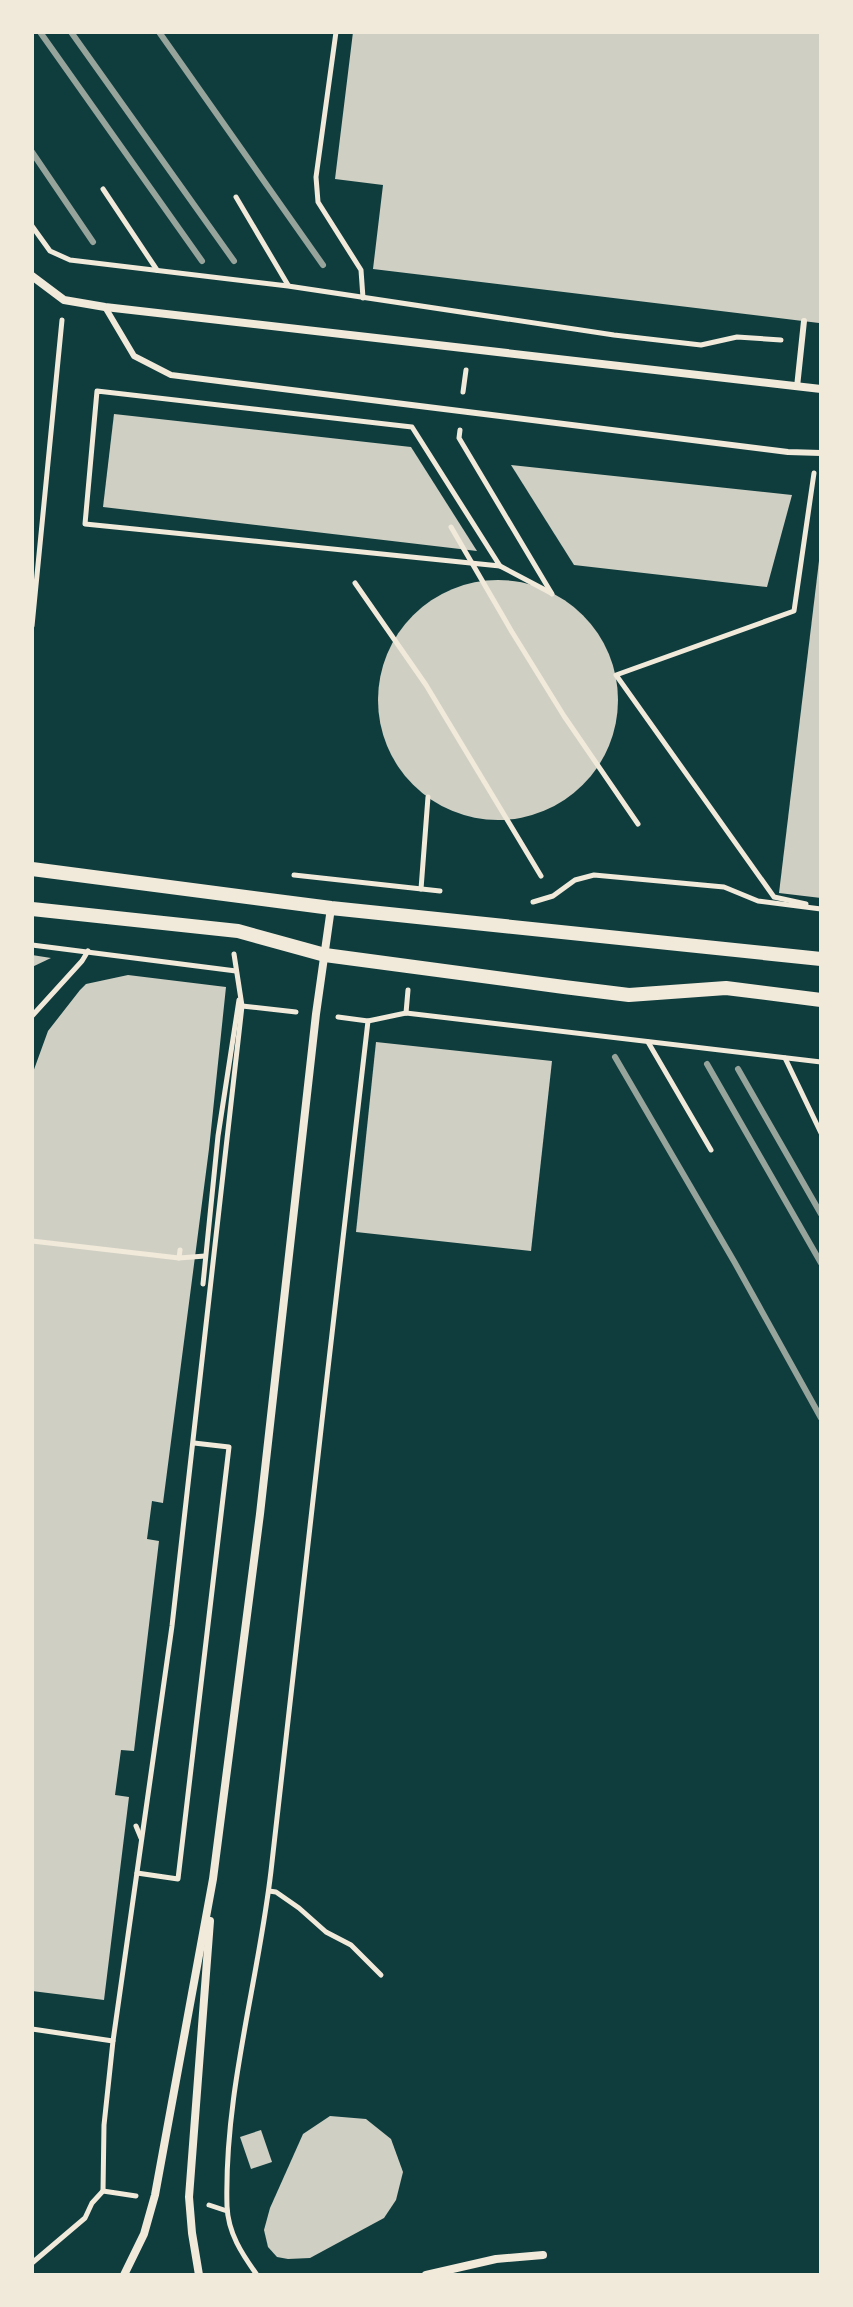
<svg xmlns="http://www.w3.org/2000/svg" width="853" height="2307" font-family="'PT Sans',sans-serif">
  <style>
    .building { fill: #cfcfc3 }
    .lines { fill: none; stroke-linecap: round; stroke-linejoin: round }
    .path { stroke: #f1e9da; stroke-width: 5 }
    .service { stroke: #f1e9da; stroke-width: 6 }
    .minor { stroke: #f1e9da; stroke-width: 8 }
    .tertiary { stroke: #f1e9da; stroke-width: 14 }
    .rail { stroke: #97a49c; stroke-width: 6 }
  </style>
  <rect width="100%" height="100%" fill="#0f3d3e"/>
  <g class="building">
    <polygon points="353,32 821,32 821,307 819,323 373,269 383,185 335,179"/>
    <polygon points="114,414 411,447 477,551 103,507"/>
    <polygon points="511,465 792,495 767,587 574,565"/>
    <polygon points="819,561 821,562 821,898 779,893"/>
    <circle cx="498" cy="700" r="120"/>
    <polygon points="32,955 51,958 32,967"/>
    <polygon points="128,975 226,987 209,1149 163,1503 152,1501 147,1539 159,1541 134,1751 121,1750 115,1795 129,1797 104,2000 32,1991 32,1075 48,1031 80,990 86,984"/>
    <polygon points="376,1042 552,1061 531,1251 356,1232"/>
    <polygon points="330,2116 366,2119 391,2139 403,2172 396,2200 384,2218 310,2258 288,2259 277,2257 268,2247 264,2230 270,2208 303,2134"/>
    <polygon points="261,2130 272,2162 251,2169 240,2137"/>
  </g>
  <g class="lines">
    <g class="path">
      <polyline points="336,32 316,177 318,202 361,270 363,298"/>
      <polyline points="103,189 157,270"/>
      <polyline points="236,197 288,285"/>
      <polyline points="32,226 50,251 70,260 288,286 614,335 701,345 737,337 781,340"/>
      <polygon points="97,391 412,427 500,566 85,524"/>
      <polyline points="463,392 466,370"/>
      <polyline points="460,430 459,438 552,594"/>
      <polyline points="451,527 512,632 564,716 638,824"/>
      <polyline points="500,566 551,593"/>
      <polyline points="355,583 426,685 541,876"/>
      <polyline points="32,626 62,320"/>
      <polyline points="294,875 440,891"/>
      <polyline points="421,889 428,797"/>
      <polyline points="533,902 553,896 575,880 594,875 724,887 758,901 821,909"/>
      <polyline points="806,904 774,897 616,675 794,611 814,473"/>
      <polyline points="32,945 236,971"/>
      <polyline points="242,1006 296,1012"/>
      <polyline points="406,1013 408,990"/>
      <polyline points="32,1016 82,961 88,951"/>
      <polyline points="338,1017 368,1021 406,1013 821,1062"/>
      <polyline points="648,1042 711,1150"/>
      <polyline points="785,1058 821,1133"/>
      <polyline points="32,1241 179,1258 205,1256"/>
      <polyline points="179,1258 180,1250"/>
      <polyline points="203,1284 218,1136 239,1000"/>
      <polyline points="136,1826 141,1838"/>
      <polyline points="137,1873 178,1879 229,1447 194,1443"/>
      <polyline points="269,1891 276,1892 299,1908 326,1932 351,1945 381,1975"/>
      <polyline points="32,2029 113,2041"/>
      <polyline points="103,2191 104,2125 113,2041 172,1626 242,1006 234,954"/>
      <polyline points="103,2191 136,2196"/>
      <polyline points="209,2205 227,2211"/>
      <polyline points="32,2263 85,2218 92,2203 103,2191"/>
      <path d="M 257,2275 C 242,2254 228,2233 227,2206 C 224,2093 258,1983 271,1871 C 303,1588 335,1304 368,1021"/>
    </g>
    <g class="service">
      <polyline points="105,307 134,356 171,375 788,452 821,453"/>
      <polyline points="797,387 804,321"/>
    </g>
    <g class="minor">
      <polyline points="32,276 64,300 105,307 821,389"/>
      <polyline points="124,2275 144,2234 155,2195 213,1879 260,1514 316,1014 331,908"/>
      <polyline points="199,2275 192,2233 189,2197 210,1921"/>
      <polyline points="426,2275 496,2259 543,2255"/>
    </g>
    <g class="tertiary">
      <polyline points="32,869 331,908 821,959"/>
      <polyline points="32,909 238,931 325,955 564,987 629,995 726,988 821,1000"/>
    </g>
    <g class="rail">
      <polyline points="40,32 202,261"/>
      <polyline points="71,32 234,261"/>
      <polyline points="159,32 323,265"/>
      <polyline points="32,152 93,242"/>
      <polyline points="615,1057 735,1263 821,1418"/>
      <polyline points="707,1064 821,1263"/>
      <polyline points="738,1069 821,1214"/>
    </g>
  </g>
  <rect width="853" height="2307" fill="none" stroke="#f1e9da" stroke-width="68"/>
</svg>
